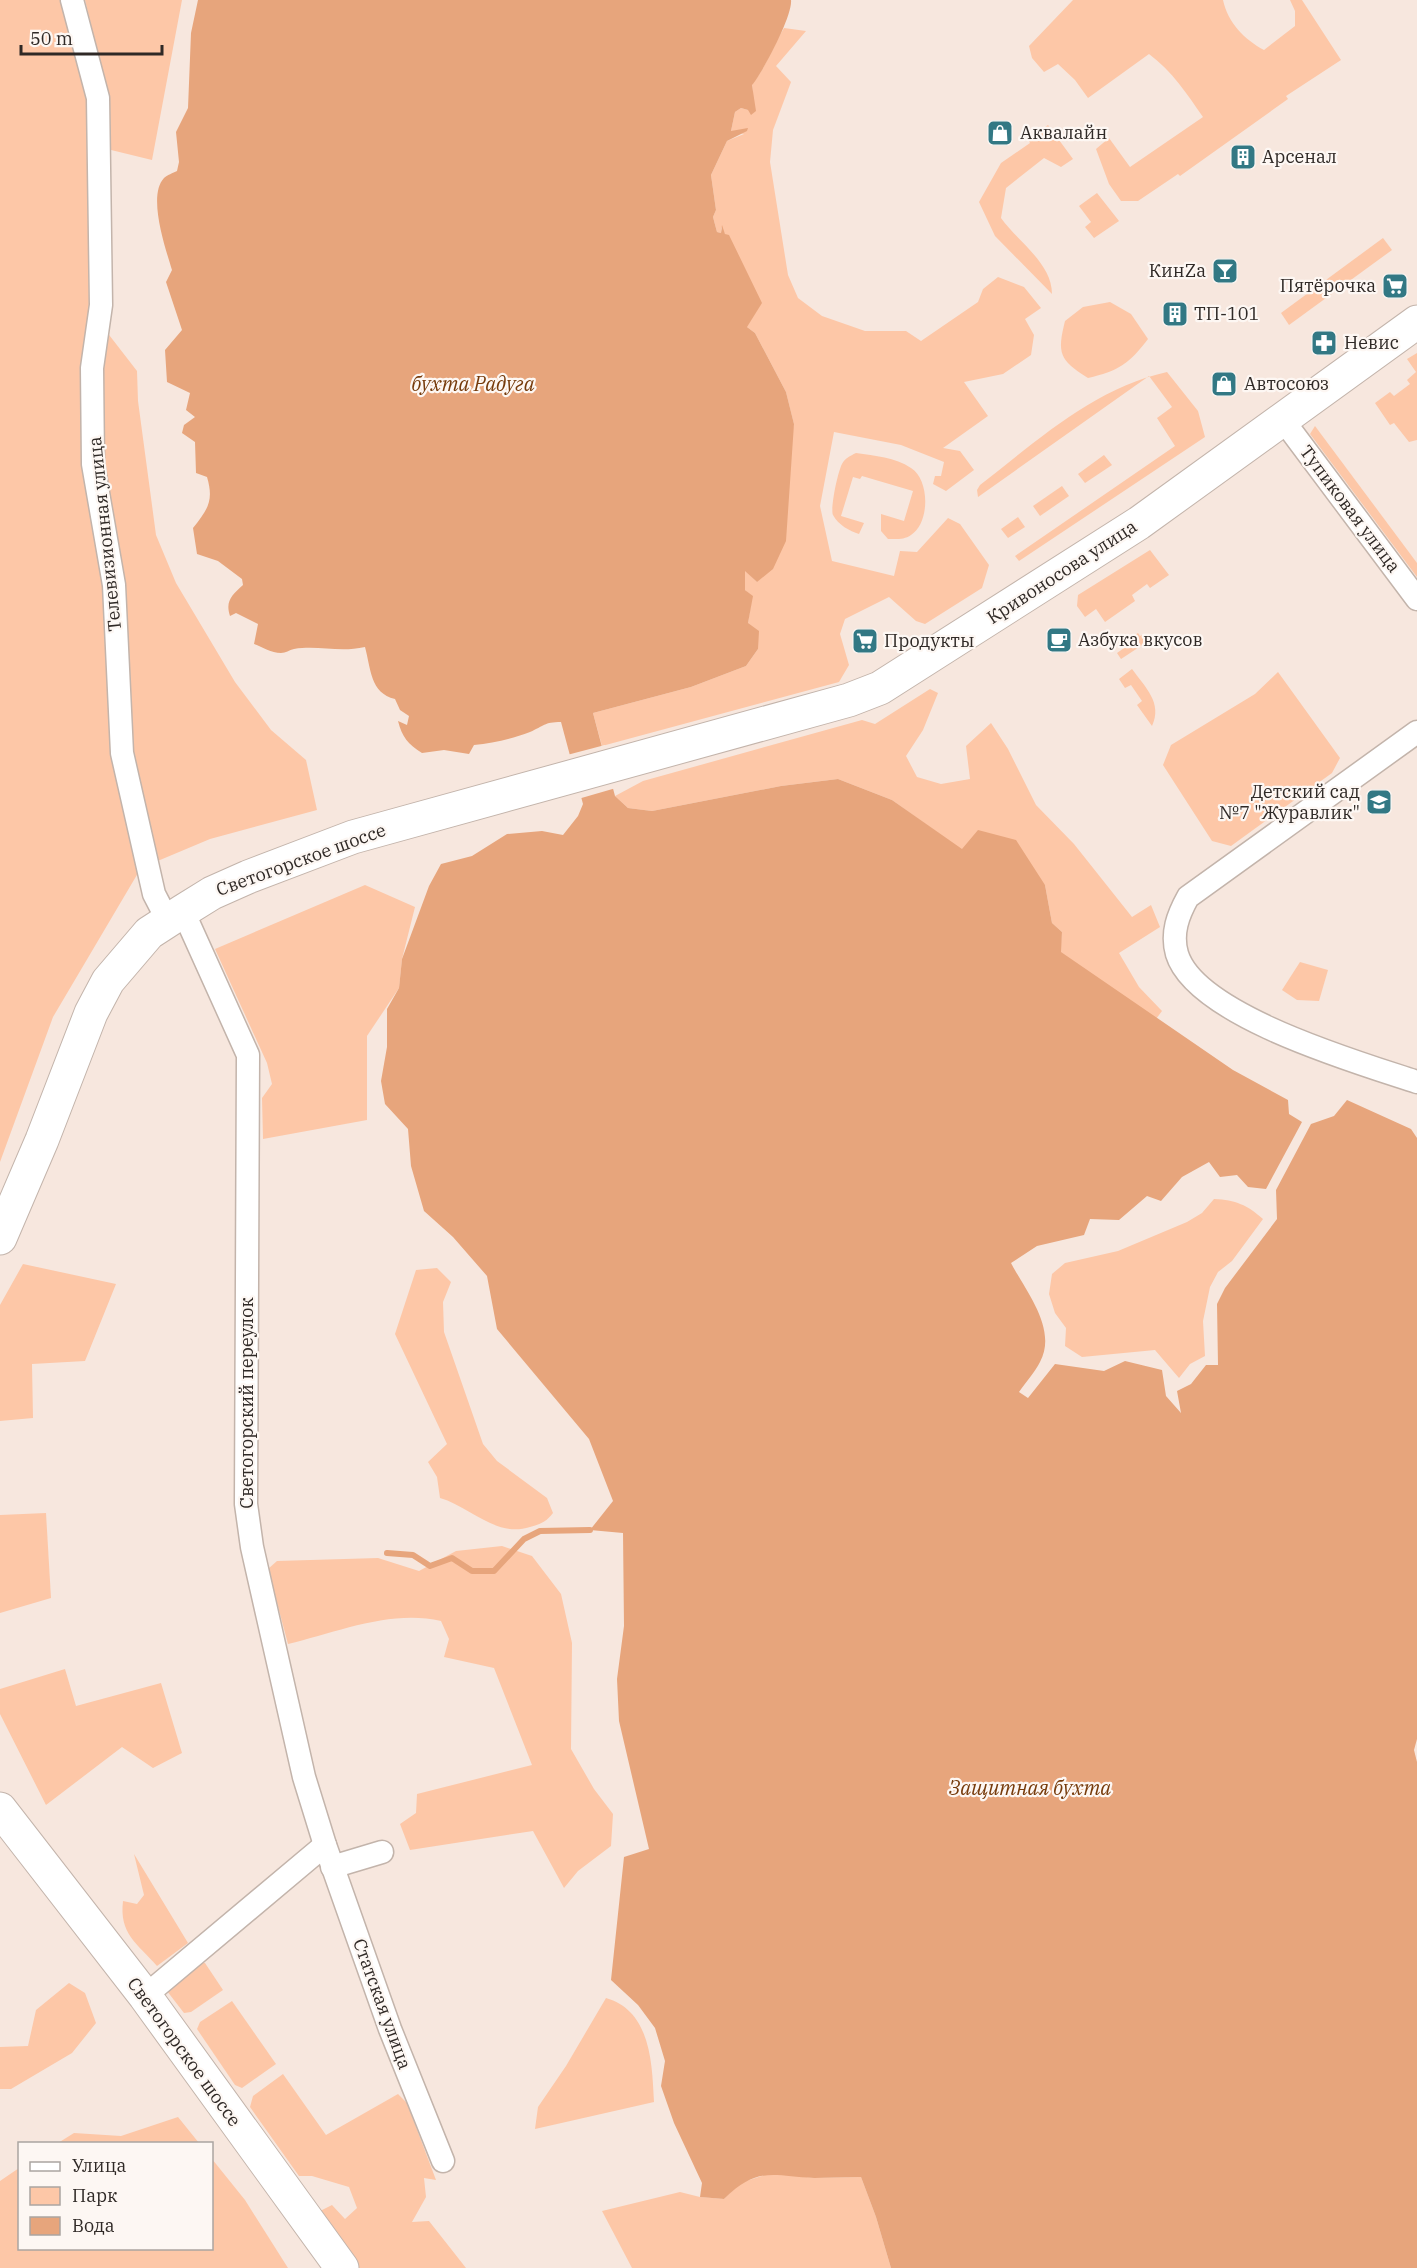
<svg xmlns="http://www.w3.org/2000/svg" width="1417" height="2268" font-family="'IBM Plex Serif',serif">
  <style>
    .green { fill: #fdc7a7 }
    .water { fill: #e7a57c }
    .pier { fill: #f7e7de }
    .lines { fill: none; stroke-linecap: round; stroke-linejoin: round }
    .stream { stroke: #e7a57c; stroke-width: 6 }
    .minor-casing { stroke: #c3b4ab; stroke-width: 25 }
    .primary-casing { stroke: #c3b4ab; stroke-width: 35 }
    .minor { stroke: #fff; stroke-width: 22 }
    .primary { stroke: #fff; stroke-width: 33 }
    .labels { text-anchor: middle; stroke-width: 4.5; stroke-linejoin: round; paint-order: stroke }
    .poi-label { font-size: 18px; fill: #2f2926; stroke: #fdf7f3; text-anchor: start }
    .street-label { font-size: 18px; fill: #2f2926; stroke: #fdf7f3 }
    .water-label { font-size: 20px; font-style: italic; fill: #763a0a; stroke: #fdf7f3 }
  </style>
  <rect width="100%" height="100%" fill="#f7e7de"/>
  <g class="green">
    <polygon points="0,0 65,0 88,99 89,309 137,371 138,401 156,535 176,583 235,682 271,730 306,760 317,810 210,839 141,868 53,1017 0,1162"/>
    <polygon points="85,0 182,0 152,160 107,149 109,100"/>
    <path d="M 1073,0 L 1223,0 C 1228,23 1244,39 1264,50 L 1295,26 L 1295,11 L 1290,0 L 1302,0 L 1341,60 L 1286,96 L 1288,99 L 1180,176 L 1178,174 L 1138,201 L 1121,201 L 1109,184 L 1096,149 L 1109,138 L 1130,167 L 1203,117 C 1187,94 1172,71 1149,54 L 1088,98 L 1075,80 L 1058,64 L 1044,72 L 1032,58 L 1029,46 Z"/>
    <path d="M 784,28 L 806,31 L 776,66 L 791,82 L 773,130 L 770,162 L 788,275 L 798,298 L 822,316 L 865,331 L 906,331 L 921,341 L 978,302 L 983,289 L 998,277 L 1024,287 L 1041,308 L 1025,319 L 1034,335 L 1031,355 L 1003,374 L 964,382 L 988,416 L 943,448 L 960,451 L 974,470 L 946,491 L 933,484 L 935,476 L 941,476 L 944,462 L 901,445 L 834,432 L 820,506 L 832,561 L 894,576 L 900,551 L 917,552 L 948,518 L 960,524 L 989,565 L 982,588 L 925,624 L 916,621 L 889,597 L 845,619 L 840,634 L 849,665 L 839,682 L 602,746 L 593,713 L 691,687 L 746,666 L 758,649 L 748,623 L 752,596 L 745,590 L 745,570 L 757,582 L 794,424 L 786,392 L 755,333 L 747,327 L 725,234 L 721,227 L 721,233 L 717,232 L 713,217 L 716,210 L 711,175 L 727,141 L 744,134 L 731,131 L 735,112 L 741,108 L 748,110 L 753,97 L 752,84 C 765,69 773,46 784,28 Z"/>
    <path d="M 1048,125 L 1073,159 L 1061,167 L 1044,158 L 1006,188 L 1001,218 C 1018,242 1052,263 1052,294 L 995,236 L 979,202 L 1001,163 L 1030,143 L 1028,139 Z"/>
    <polygon points="1097,193 1119,221 1094,238 1085,227 1091,222 1079,206"/>
    <polygon points="1383,238 1392,250 1289,325 1281,313"/>
    <path d="M 1110,302 L 1131,314 L 1148,339 C 1129,364 1118,371 1088,378 C 1059,360 1057,353 1065,321 L 1083,307 Z"/>
    <polygon points="1417,353 1417,440 1409,442 1394,423 1390,425 1375,403 1390,392 1394,396 1410,384 1407,380 1416,372 1407,359"/>
    <path d="M 1167,372 L 1198,411 L 1205,437 L 1019,561 L 1015,556 L 1175,446 L 1157,418 L 1172,407 L 1149,376 L 978,497 L 977,490 L 980,485 C 1037,441 1094,388 1167,372 Z"/>
    <polygon points="1315,426 1417,563 1417,577 1310,434"/>
    <path d="M 856,453 C 875,456 895,457 911,468 C 930,480 930,523 911,535 C 904,540 896,539 888,539 L 881,531 L 881,514 L 904,521 L 913,491 L 862,476 L 860,479 L 853,477 L 841,516 L 864,523 L 859,534 C 850,531 838,525 833,515 C 830,509 838,471 842,464 C 845,458 850,456 856,453 Z"/>
    <polygon points="1104,455 1112,465 1085,483 1078,474"/>
    <polygon points="1062,486 1069,496 1040,516 1033,506"/>
    <polygon points="1018,517 1025,527 1008,538 1001,529"/>
    <polygon points="1150,550 1169,575 1150,588 1147,584 1132,595 1135,601 1105,622 1096,609 1085,617 1077,606 1078,595"/>
    <polygon points="1138,633 1140,636 1144,634 1153,638 1121,659 1117,653 1127,646 1124,642"/>
    <path d="M 1132,669 C 1145,687 1163,703 1152,726 L 1137,705 L 1142,701 L 1131,685 L 1125,688 L 1119,679 Z"/>
    <polygon points="1278,672 1340,758 1332,773 1231,846 1212,841 1163,765 1171,745 1255,694"/>
    <polygon points="930,689 938,693 923,730 906,756 917,777 941,784 970,779 966,746 991,723 1008,749 1036,805 1074,844 1132,917 1151,905 1160,927 1119,953 1139,987 1162,1011 1156,1019 1060,952 1062,932 1052,923 1045,885 962,850 892,800 838,779 781,786 652,811 628,808 615,796 643,781 862,720 875,724"/>
    <polygon points="365,885 415,907 402,959 399,988 367,1036 367,1120 263,1139 262,1098 272,1084 267,1063 215,949"/>
    <polygon points="1300,962 1328,970 1319,1001 1297,1000 1282,990"/>
    <path d="M 1214,1199 C 1236,1200 1247,1205 1263,1219 L 1232,1261 L 1218,1272 L 1210,1287 L 1203,1321 L 1205,1356 L 1190,1364 L 1179,1378 L 1155,1350 L 1082,1357 L 1065,1346 L 1066,1328 L 1055,1313 L 1049,1294 L 1052,1274 L 1065,1263 L 1118,1251 L 1187,1222 L 1202,1213 Z"/>
    <polygon points="23,1264 116,1284 85,1361 32,1364 33,1418 0,1421 0,1305"/>
    <path d="M 437,1268 L 451,1282 L 443,1302 L 444,1332 L 483,1444 L 497,1461 L 547,1498 L 553,1513 C 546,1522 541,1524 530,1527 C 496,1538 471,1507 440,1498 L 437,1477 L 428,1462 L 447,1444 L 395,1334 L 416,1270 Z"/>
    <polygon points="46,1513 51,1598 0,1613 0,1515"/>
    <path d="M 502,1546 L 532,1556 L 561,1594 L 572,1643 L 571,1749 L 594,1789 L 613,1814 L 611,1846 L 578,1871 L 564,1888 L 533,1831 L 410,1850 L 400,1824 L 416,1813 L 417,1794 L 532,1765 L 494,1668 L 444,1657 L 449,1639 L 441,1621 C 392,1609 337,1632 288,1644 L 268,1569 L 277,1561 L 378,1558 L 419,1571 L 456,1551 Z"/>
    <polygon points="65,1669 76,1706 161,1683 182,1753 153,1768 122,1747 46,1805 0,1714 0,1689"/>
    <path d="M 134,1854 L 188,1943 L 157,1966 C 137,1943 119,1934 123,1901 L 137,1904 L 144,1895 Z"/>
    <polygon points="200,1961 205,1963 223,1990 191,2012 184,2013 167,1991"/>
    <polygon points="69,1983 85,1993 96,2023 72,2053 11,2089 0,2089 0,2047 28,2046 36,2010"/>
    <path d="M 606,1998 C 651,2011 652,2063 654,2102 L 535,2129 L 538,2107 L 566,2066 Z"/>
    <polygon points="232,2001 276,2064 242,2088 235,2085 197,2029 200,2022"/>
    <polygon points="283,2074 326,2135 398,2094 407,2103 436,2180 424,2178 426,2197 412,2222 429,2221 466,2268 359,2268 318,2212 332,2205 345,2219 357,2208 349,2187 312,2176 299,2176 250,2107 253,2096"/>
    <polygon points="178,2117 199,2143 58,2143 74,2133 121,2136"/>
    <polygon points="212,2159 245,2200 288,2268 0,2268 0,2181 19,2168 20,2248 212,2248"/>
    <polygon points="774,2172 813,2178 861,2177 876,2217 891,2268 632,2268 602,2211 680,2192 700,2197 724,2199 740,2183"/>
  </g>
  <path class="water" d="M 198,0 L 791,0 C 793,15 763,72 752,85 L 756,111 L 751,115 L 748,110 L 741,108 L 735,112 L 731,131 L 748,128 L 747,131 L 727,141 L 711,175 L 716,210 L 713,217 L 717,232 L 721,233 L 722,225 L 725,234 L 729,235 L 762,303 L 747,327 L 755,333 L 786,392 L 794,424 L 786,541 L 773,569 L 757,582 L 745,571 L 745,590 L 753,596 L 748,623 L 759,631 L 758,649 L 746,666 L 691,687 L 593,713 L 615,796 L 628,808 L 652,811 L 781,786 L 838,779 L 892,800 L 962,849 L 978,830 L 1016,840 L 1045,885 L 1052,923 L 1062,932 L 1061,952 L 1233,1070 L 1288,1100 L 1289,1114 L 1302,1122 L 1266,1189 L 1248,1187 L 1237,1175 L 1220,1177 L 1209,1162 L 1182,1177 L 1161,1201 L 1147,1196 L 1119,1220 L 1090,1219 L 1084,1235 L 1037,1246 L 1011,1263 C 1025,1290 1058,1329 1040,1362 C 1035,1372 1026,1382 1019,1392 L 1028,1398 L 1055,1364 L 1104,1371 L 1125,1361 L 1162,1370 L 1166,1396 L 1181,1413 L 1177,1391 L 1191,1384 L 1206,1365 L 1218,1365 L 1217,1304 L 1225,1288 L 1277,1219 L 1276,1190 L 1311,1124 L 1334,1116 L 1347,1100 L 1411,1129 L 1417,1138 L 1417,1739 L 1414,1750 L 1417,1762 L 1417,2268 L 891,2268 L 876,2217 L 861,2177 C 845,2177 829,2178 814,2178 C 772,2176 758,2166 724,2199 L 700,2197 L 702,2183 L 674,2123 L 661,2086 L 665,2061 L 655,2028 L 638,2005 L 611,1980 L 624,1857 L 649,1849 L 619,1721 L 617,1679 L 624,1626 L 623,1533 L 590,1530 L 613,1501 L 589,1439 L 497,1329 L 487,1276 L 453,1237 L 424,1211 L 411,1166 L 408,1129 L 385,1104 L 381,1081 L 387,1047 L 387,1009 L 399,988 L 402,959 L 429,886 L 441,864 L 472,856 L 507,834 L 542,831 L 563,835 L 578,816 L 583,804 L 561,722 C 544,722 544,726 530,732 C 512,739 493,743 474,745 L 469,754 L 444,750 L 422,753 C 408,744 402,737 398,721 L 407,725 L 409,716 L 400,710 L 395,699 C 370,693 371,669 365,647 C 339,653 319,645 294,649 C 289,650 286,653 281,653 C 271,653 263,647 254,644 L 258,624 L 236,613 L 230,616 C 225,601 232,595 243,585 L 242,579 L 218,561 L 197,554 L 193,528 C 208,509 214,501 207,477 L 196,473 L 195,442 L 182,433 L 184,425 L 195,417 L 186,410 L 190,393 L 167,382 L 165,350 L 182,330 L 166,282 L 172,270 C 166,250 147,196 164,178 C 167,175 173,173 177,171 L 179,162 L 176,132 L 188,108 L 191,33 Z"/>
  <polygon class="pier" points="605,745 616,788 578,799 567,755"/>
  <g class="lines">
    <polyline class="stream" points="387,1553 413,1555 430,1566 452,1558 472,1571 494,1571 524,1539 540,1531 590,1530"/>
    <g class="minor-casing">
      <g id="minor">
        <polyline points="72,0 98,98 101,305 92,368 93,464 114,585 122,753 154,894 168,921"/>
        <polyline points="1283,420 1417,599"/>
        <path d="M 1417,732 L 1188,897 C 1178,915 1171,933 1177,954 C 1196,1016 1360,1063 1417,1082"/>
        <polyline points="183,911 248,1055 246,1504 252,1547 304,1777 325,1845 390,2029 443,2161"/>
        <polyline points="332,1867 382,1852"/>
        <polyline points="145,1996 325,1845"/>
      </g>
    </g>
    <g class="primary-casing">
      <g id="primary">
        <polyline points="0,1238 42,1140 91,1013 108,981 149,933 183,911 212,893 248,877 353,837 849,700 880,688 1139,523 1417,322"/>
        <polyline points="0,1809 145,1996 342,2268"/>
      </g>
    </g>
    <use href="#minor" class="minor"/>
    <use href="#primary" class="primary"/>
  </g>
  <defs>
    <g id="shop-square" transform="scale(1.35)"><rect x="-9" y="-9" width="18" height="18" rx="4" fill="#327884" stroke="#fdf7f3"/><path d="M-5-2.5h2.3a2.7 3.5 0 0 1 5.4 0H5L5.5 6h-11ZM-1.5-2.5h3a1.5 2.3 0 0 0-3 0Z" fill="#fff"/></g>
    <g id="building-square" transform="scale(1.35)"><rect x="-9" y="-9" width="18" height="18" rx="4" fill="#327884" stroke="#fdf7f3"/><path d="M-4-6H4V6H1V3H-1V6H-4ZM-2.5-4.3h1.7v1.8h-1.7ZM.8-4.3h1.7v1.8H.8ZM-2.5-1h1.7V.8h-1.7ZM.8-1h1.7V.8H.8Z" fill="#fff"/></g>
    <g id="bar-square" transform="scale(1.35)"><rect x="-9" y="-9" width="18" height="18" rx="4" fill="#327884" stroke="#fdf7f3"/><path d="M-6-5H6L.8 .8V4.5H3.5V6h-7V4.5H-.8V.8Z" fill="#fff"/></g>
    <g id="supermarket-square" transform="scale(1.35)"><rect x="-9" y="-9" width="18" height="18" rx="4" fill="#327884" stroke="#fdf7f3"/><path d="M-6-5.5h2.5l.6 2H6L4.5 2H-2.5L-4.4-4H-6ZM-1.5 3.2a1.3 1.3 0 1 0 .1 0ZM3 3.2a1.3 1.3 0 1 0 .1 0Z" fill="#fff"/></g>
    <g id="pharmacy-square" transform="scale(1.35)"><rect x="-9" y="-9" width="18" height="18" rx="4" fill="#327884" stroke="#fdf7f3"/><path d="M-2-6h4v4h4v4h-4v4h-4v-4h-4v-4h4Z" fill="#fff"/></g>
    <g id="cafe-square" transform="scale(1.35)"><rect x="-9" y="-9" width="18" height="18" rx="4" fill="#327884" stroke="#fdf7f3"/><path d="M-5.5-4.5H6V0H3Q3 3.5 0 3.5H-2.5Q-5.5 3.5-5.5 0ZM3-3.2v2h1.7v-2ZM-6 4.5H4V6H-6Z" fill="#fff"/></g>
    <g id="school-square" transform="scale(1.35)"><rect x="-9" y="-9" width="18" height="18" rx="4" fill="#327884" stroke="#fdf7f3"/><path d="M0-5L7-2L0 1L-7-2ZM-4 1L0 2.5L4 1V4Q0 6-4 4Z" fill="#fff"/></g>
  </defs>
  <g fill-rule="evenodd">
    <use href="#shop-square" x="1000" y="133"/>
    <use href="#building-square" x="1243" y="157"/>
    <use href="#bar-square" x="1225" y="271"/>
    <use href="#supermarket-square" x="1395" y="286"/>
    <use href="#building-square" x="1175" y="314"/>
    <use href="#pharmacy-square" x="1324" y="343"/>
    <use href="#shop-square" x="1224" y="384"/>
    <use href="#cafe-square" x="1059" y="640"/>
    <use href="#supermarket-square" x="865" y="641"/>
    <use href="#school-square" x="1379" y="802"/>
  </g>
  <g class="labels">
    <g class="poi-label">
      <text x="1020" y="139">Аквалайн</text>
      <text x="1262" y="163">Арсенал</text>
      <text x="1206" y="277" text-anchor="end">КинZa</text>
      <text x="1376" y="292" text-anchor="end">Пятёрочка</text>
      <text x="1194" y="320">ТП-101</text>
      <text x="1344" y="349">Невис</text>
      <text x="1244" y="390">Автосоюз</text>
      <text x="1078" y="646">Азбука вкусов</text>
      <text x="884" y="647">Продукты</text>
      <text x="1360" y="798" text-anchor="end">Детский сад<tspan x="1360" dy="21">№7 "Журавлик"</tspan></text>
    </g>
    <g class="street-label">
      <text transform="translate(1350 509) rotate(53)" y="6">Тупиковая улица</text>
      <text transform="translate(105 534) rotate(-96)" y="6">Телевизионная улица</text>
      <text transform="translate(1062 572) rotate(-33)" y="6">Кривоносова улица</text>
      <text transform="translate(301 860) rotate(-20)" y="6">Светогорское шоссе</text>
      <text transform="translate(247 1403) rotate(-90)" y="6">Светогорский переулок</text>
      <text transform="translate(382 2004) rotate(70)" y="6">Статская улица</text>
      <text transform="translate(184 2052) rotate(54)" y="6">Светогорское шоссе</text>
    </g>
    <g class="water-label">
      <text x="473" y="391">бухта Радуга</text>
      <text x="1030" y="1795">Защитная бухта</text>
    </g>
  </g>
  <rect x="18" y="2142" width="195" height="108" fill="#fdf7f3" stroke="#aba5a1" stroke-width="1.5"/>
  <rect x="30" y="2162" width="30" height="9" fill="#ffffff" stroke="#aba5a1" stroke-width="1.5"/>
  <text x="72" y="2172" font-size="18" fill="#2f2926">Улица</text>
  <rect x="30" y="2187" width="30" height="18" fill="#fdc7a7" stroke="#aba5a1" stroke-width="1.5"/>
  <text x="72" y="2202" font-size="18" fill="#2f2926">Парк</text>
  <rect x="30" y="2217" width="30" height="18" fill="#e7a57c" stroke="#aba5a1" stroke-width="1.5"/>
  <text x="72" y="2232" font-size="18" fill="#2f2926">Вода</text>
  <path d="M21 45v9h141v-9" fill="none" stroke="#2f2926" stroke-width="3"/>
  <text x="30" y="45" font-size="18" fill="#2f2926" stroke="#fdf7f3" stroke-width="4.5" paint-order="stroke">50 m</text>
</svg>
